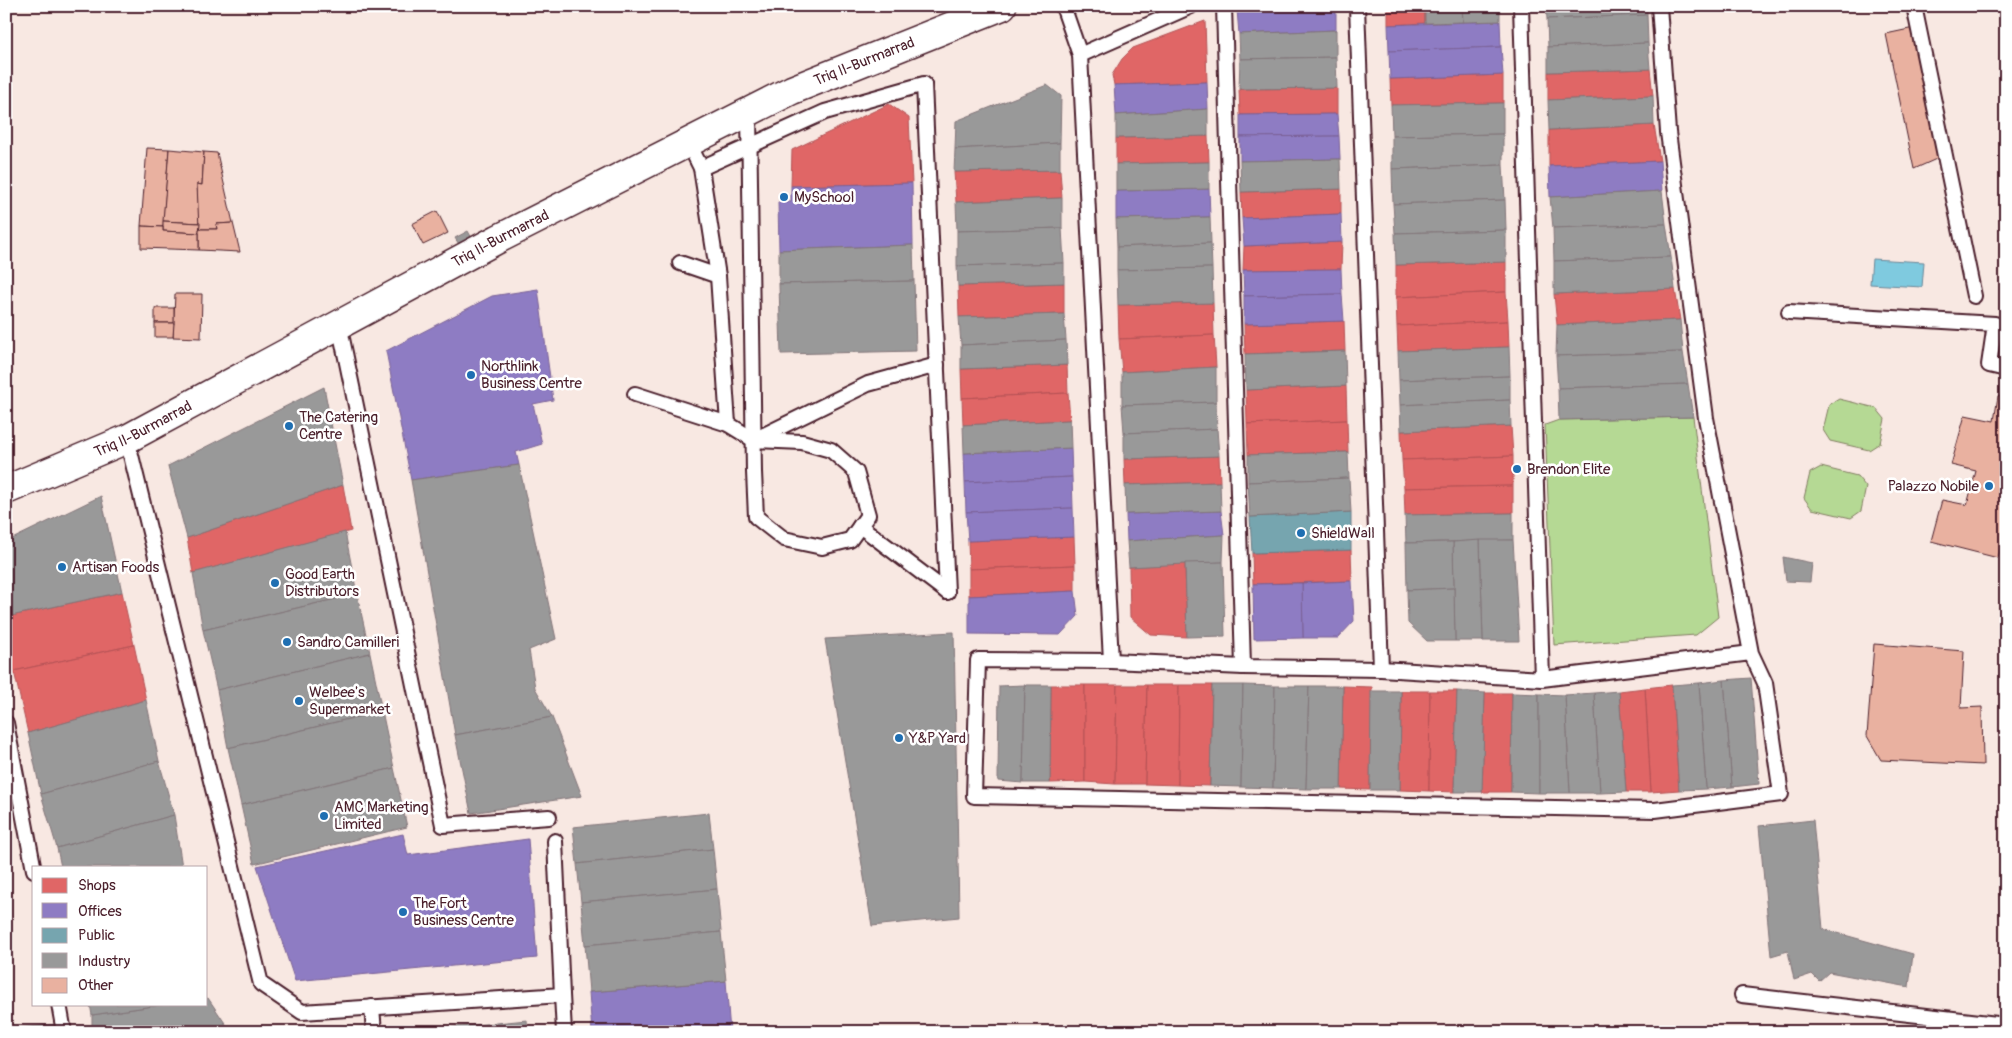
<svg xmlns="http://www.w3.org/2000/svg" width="2012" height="1038" font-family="Pangolin,sans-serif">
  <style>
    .green { fill: #b5d994; stroke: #807c60 }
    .water { fill: #7fcadf; stroke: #6a8697 }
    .shops { fill: #e06666; stroke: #b35154 }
    .offices { fill: #8e7cc3; stroke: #7a6095 }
    .public { fill: #76a5af; stroke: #697d87 }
    .industry { fill: #999; stroke: #817478 }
    .building { fill: #e9b1a0; stroke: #4a1f2b }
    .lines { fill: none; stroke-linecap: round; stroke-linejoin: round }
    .lane-casing { stroke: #4a1f2b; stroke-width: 18 }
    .secondary-casing { stroke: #4a1f2b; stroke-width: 31 }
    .lane { stroke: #fff; stroke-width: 14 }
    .secondary { stroke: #fff; stroke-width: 28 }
    .poi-dot { fill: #1f6fb2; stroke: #fff; stroke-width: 2 }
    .labels { text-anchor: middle; stroke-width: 5; stroke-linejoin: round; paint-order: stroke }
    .street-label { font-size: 15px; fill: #4a1f2b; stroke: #fff }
    .poi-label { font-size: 15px; fill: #4a1f2b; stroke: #fff; text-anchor: start }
  </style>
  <rect width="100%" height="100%" fill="#f8e8e2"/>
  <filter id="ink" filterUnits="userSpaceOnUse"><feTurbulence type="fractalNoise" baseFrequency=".02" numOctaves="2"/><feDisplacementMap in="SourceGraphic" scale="10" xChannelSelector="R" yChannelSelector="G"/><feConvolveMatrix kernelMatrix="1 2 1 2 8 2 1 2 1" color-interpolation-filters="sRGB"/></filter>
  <g filter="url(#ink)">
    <g class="green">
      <polygon points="1839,399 1876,408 1885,419 1880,443 1869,450 1830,441 1823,430 1829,405"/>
      <polygon points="1693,417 1718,617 1696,635 1554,645 1545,425 1559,420"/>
      <polygon points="1821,467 1857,476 1866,487 1861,511 1851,518 1812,509 1804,498 1810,473"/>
    </g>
    <polygon class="water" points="1872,259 1924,262 1922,287 1870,284"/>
    <g class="shops">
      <polygon points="1388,6 1425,6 1425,23 1388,25"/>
      <polygon points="1205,21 1207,82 1114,85 1112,75 1122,59 1133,48"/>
      <polygon points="1650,69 1653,96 1548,100 1548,72"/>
      <polygon points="1503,75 1503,103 1391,105 1390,79"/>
      <polygon points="1337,88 1337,114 1240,115 1239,89"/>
      <polygon points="889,104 909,118 912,183 791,186 792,150"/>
      <polygon points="1654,125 1660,161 1549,166 1549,130"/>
      <polygon points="1208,136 1209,162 1116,164 1116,138"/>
      <polygon points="1060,170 1062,198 956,202 954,172"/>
      <polygon points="1341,189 1341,214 1242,218 1241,192"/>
      <polygon points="1342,242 1341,269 1243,270 1244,246"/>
      <polygon points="1506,262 1506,292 1396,297 1396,265"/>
      <polygon points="1064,283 1064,314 959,317 958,286"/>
      <polygon points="1675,289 1680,320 1557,325 1554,294"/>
      <polygon points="1506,292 1508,321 1397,326 1396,297"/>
      <polygon points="1213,303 1214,335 1119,339 1118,305"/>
      <polygon points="1344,321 1345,351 1245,354 1244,324"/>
      <polygon points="1508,321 1509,347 1398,351 1397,326"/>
      <polygon points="1214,335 1216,367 1122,372 1119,339"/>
      <polygon points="1067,365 1068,393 962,398 961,369"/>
      <polygon points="1346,386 1347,420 1247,424 1246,390"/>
      <polygon points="1068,393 1070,420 963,425 962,398"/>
      <polygon points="1347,420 1348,452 1248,455 1247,424"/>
      <polygon points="1511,426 1513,456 1402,460 1401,431"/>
      <polygon points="1219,456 1220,482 1125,485 1124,459"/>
      <polygon points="1513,456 1513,486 1404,488 1402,460"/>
      <polygon points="343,485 351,531 193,573 187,538"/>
      <polygon points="1513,486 1513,513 1405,515 1404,488"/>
      <polygon points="1074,537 1075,565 969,569 968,541"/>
      <polygon points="1351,550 1352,581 1253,584 1252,553"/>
      <polygon points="1185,563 1187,637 1151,635 1130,617 1129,567"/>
      <polygon points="1075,565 1075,591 969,596 969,569"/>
      <polygon points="122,592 134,645 14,671 6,634 6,617"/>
      <polygon points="134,645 146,700 28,733 14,671"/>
      <polygon points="1051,685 1085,685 1085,782 1050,783"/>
      <polygon points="1085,685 1117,685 1115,784 1085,782"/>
      <polygon points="1117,685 1147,685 1145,784 1115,784"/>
      <polygon points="1147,685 1179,685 1178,785 1145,784"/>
      <polygon points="1179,685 1212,685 1210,786 1178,785"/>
      <polygon points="1672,685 1679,790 1651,792 1645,688"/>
      <polygon points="1343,686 1372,687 1370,790 1341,789"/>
      <polygon points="1645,688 1651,792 1626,792 1619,691"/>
      <polygon points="1401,691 1430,691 1429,791 1400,790"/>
      <polygon points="1430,691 1457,691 1454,792 1429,791"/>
      <polygon points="1485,693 1512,693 1511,792 1482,792"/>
    </g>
    <g class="offices">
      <polygon points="1246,6 1336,6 1336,30 1239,34 1237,10"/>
      <polygon points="1500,21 1501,47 1389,51 1388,25"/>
      <polygon points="1501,47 1503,75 1390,79 1389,51"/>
      <polygon points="1207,82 1208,109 1116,115 1114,85"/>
      <polygon points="1337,114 1339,136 1240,137 1240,115"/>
      <polygon points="1339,136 1340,159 1240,161 1240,137"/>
      <polygon points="1660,161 1662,191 1550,197 1549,166"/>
      <polygon points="912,183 913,245 779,250 778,202 791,202 791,186"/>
      <polygon points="1209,189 1210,217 1116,219 1116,191"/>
      <polygon points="1341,214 1342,242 1244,246 1242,218"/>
      <polygon points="1341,269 1342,294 1244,296 1243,270"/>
      <polygon points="538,289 553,400 533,404 542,444 516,452 519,465 411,480 386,351 492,296"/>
      <polygon points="1342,294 1344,321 1244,324 1244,296"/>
      <polygon points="1071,448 1072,477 965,482 964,453"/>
      <polygon points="1072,477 1073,508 966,512 965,482"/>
      <polygon points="1073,508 1074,537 968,541 966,512"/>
      <polygon points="1221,511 1224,535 1127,541 1126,514"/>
      <polygon points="1352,581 1354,621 1338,638 1303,638 1302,583"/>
      <polygon points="1302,583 1303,638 1254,639 1253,584"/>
      <polygon points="1075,591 1078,616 1060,635 969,634 969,596"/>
      <polygon points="403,834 408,855 528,839 537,958 295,981 257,866"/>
      <polygon points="726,981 730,1032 592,1032 589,992"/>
    </g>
    <polygon class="public" points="1351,512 1351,550 1252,553 1250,517"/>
    <g class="industry">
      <polygon points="1425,6 1462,6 1463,22 1425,23"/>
      <polygon points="1462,6 1500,6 1500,21 1463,22"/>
      <polygon points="1546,6 1647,6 1647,15 1547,19"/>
      <polygon points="1647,15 1648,43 1548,47 1547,19"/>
      <polygon points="1336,30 1336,57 1240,59 1239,34"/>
      <polygon points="1648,43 1650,69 1548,72 1548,47"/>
      <polygon points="1336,57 1337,88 1239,89 1240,59"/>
      <polygon points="1047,85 1061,96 1060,143 955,149 956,121"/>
      <polygon points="1653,96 1654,125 1549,130 1548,100"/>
      <polygon points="1503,103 1503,134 1392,136 1391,105"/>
      <polygon points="1208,109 1208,136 1116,138 1116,115"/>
      <polygon points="1503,134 1503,165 1392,169 1392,136"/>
      <polygon points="1060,143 1060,170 954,172 955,149"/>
      <polygon points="1340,159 1341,189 1241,192 1240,161"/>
      <polygon points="1209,162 1209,189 1116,191 1116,164"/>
      <polygon points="1503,165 1505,200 1393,204 1392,169"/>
      <polygon points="1662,191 1666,224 1553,228 1550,197"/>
      <polygon points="1062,198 1062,228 957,231 956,202"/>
      <polygon points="1505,200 1506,230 1395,233 1393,204"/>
      <polygon points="1210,217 1211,243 1117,247 1116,219"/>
      <polygon points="1666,224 1671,257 1554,261 1553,228"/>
      <polygon points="1062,228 1064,263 957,266 957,231"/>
      <polygon points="1506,230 1506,262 1396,265 1395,233"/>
      <polygon points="468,231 474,242 462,249 455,238"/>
      <polygon points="1211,243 1212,268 1117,270 1117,247"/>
      <polygon points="913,245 914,281 779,284 779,250"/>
      <polygon points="1671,257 1675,289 1554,294 1554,261"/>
      <polygon points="1064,263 1064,283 958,286 957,266"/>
      <polygon points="1212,268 1213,303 1118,305 1117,270"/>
      <polygon points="914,281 916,351 781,354 779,284"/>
      <polygon points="1064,314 1066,340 961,345 959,317"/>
      <polygon points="1680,320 1683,352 1556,356 1557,325"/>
      <polygon points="1066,340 1067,365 961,369 961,345"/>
      <polygon points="1509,347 1510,376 1399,380 1398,351"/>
      <polygon points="1345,351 1346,386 1246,390 1245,354"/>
      <polygon points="1683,352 1688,384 1558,388 1556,356"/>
      <polygon points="1216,367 1216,402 1122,405 1122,372"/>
      <polygon points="1510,376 1510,400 1400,405 1399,380"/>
      <polygon points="1688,384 1693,417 1559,420 1558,388"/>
      <polygon points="324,387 343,485 187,538 168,466"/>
      <polygon points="1510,400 1511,426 1401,431 1400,405"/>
      <polygon points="1216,402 1217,429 1124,433 1122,405"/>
      <polygon points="1070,420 1071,448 964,453 963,425"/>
      <polygon points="1217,429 1219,456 1124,459 1124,433"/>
      <polygon points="1348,452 1349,478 1248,482 1248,455"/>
      <polygon points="519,465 556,639 529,650 535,688 552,717 455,735 411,480"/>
      <polygon points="1349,478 1351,512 1250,517 1248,482"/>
      <polygon points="1220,482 1221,511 1126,514 1125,485"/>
      <polygon points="101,496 122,592 6,617 6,542"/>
      <polygon points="1513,513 1513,540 1406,543 1405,515"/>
      <polygon points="345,532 357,594 203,630 193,573"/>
      <polygon points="1224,535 1223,562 1129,567 1127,541"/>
      <polygon points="1480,540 1513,540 1519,641 1483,641"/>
      <polygon points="1480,540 1483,641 1455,641 1453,542"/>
      <polygon points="1453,542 1454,588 1407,590 1406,543"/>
      <polygon points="1783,557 1812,563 1810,582 1786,581"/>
      <polygon points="1223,562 1225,636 1187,637 1185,563"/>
      <polygon points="1454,588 1455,641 1427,641 1408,623 1407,590"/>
      <polygon points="357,594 370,653 217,690 203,630"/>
      <polygon points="954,632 959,917 872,926 825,639"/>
      <polygon points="370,653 382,711 228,748 217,690"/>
      <polygon points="1751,678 1759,784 1732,787 1724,680"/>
      <polygon points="1724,680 1732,787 1706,789 1699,683"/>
      <polygon points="1699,683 1706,789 1679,790 1672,685"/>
      <polygon points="1025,685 1023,783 998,781 999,686"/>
      <polygon points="1025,685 1051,685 1050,783 1023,783"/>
      <polygon points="1212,685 1243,685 1241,787 1210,786"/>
      <polygon points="1243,685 1275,686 1273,788 1241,787"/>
      <polygon points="1275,686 1309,686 1306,789 1273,788"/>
      <polygon points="1309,686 1343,686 1341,789 1306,789"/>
      <polygon points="1371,691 1401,691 1400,790 1370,790"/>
      <polygon points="1457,691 1485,693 1482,792 1454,792"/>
      <polygon points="1619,691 1626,792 1600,793 1594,693"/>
      <polygon points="1512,693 1539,694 1539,793 1511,792"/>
      <polygon points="1594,693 1600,793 1570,793 1565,695"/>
      <polygon points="1539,694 1565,695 1570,793 1539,793"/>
      <polygon points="146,700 159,761 41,794 28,733"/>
      <polygon points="382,711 394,768 241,805 228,748"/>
      <polygon points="552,717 582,796 471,813 455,735"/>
      <polygon points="159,761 174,815 57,848 41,794"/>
      <polygon points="394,768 407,827 254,864 241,805"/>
      <polygon points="709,813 713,849 577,864 573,827"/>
      <polygon points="174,815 182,867 61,867 57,848"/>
      <polygon points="1813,820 1823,929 1913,954 1909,987 1829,972 1819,981 1812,974 1794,980 1788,951 1771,956 1759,826"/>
      <polygon points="713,849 717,889 581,902 577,864"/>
      <polygon points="717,889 721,932 585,945 581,902"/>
      <polygon points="721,932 726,981 589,992 585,945"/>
      <polygon points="208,998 231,1032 92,1032 92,1015 167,1004 206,1004 206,999"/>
      <polygon points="90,1004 167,1004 92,1015"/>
      <polygon points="527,1020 528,1032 404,1032"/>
      <polygon points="63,1024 63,1032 6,1032 6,1029"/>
    </g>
    <g class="building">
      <polygon points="1914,28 1943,156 1914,169 1886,34"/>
      <polygon points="147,148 169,149 163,227 141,226"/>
      <polygon points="169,149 204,152 202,185 197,184 200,223 163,221"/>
      <polygon points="204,152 217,153 233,223 216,224 217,229 199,229 197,184 202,185"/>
      <polygon points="437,211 448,233 423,245 412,224"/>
      <polygon points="163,221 200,223 199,233 163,231"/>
      <polygon points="233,223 240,252 199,250 199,229 217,229 216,224"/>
      <polygon points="141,226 163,227 163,231 199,233 199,250 141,248"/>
      <polygon points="175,294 202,294 201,338 173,337"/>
      <rect x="155" y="308" width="19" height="15"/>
      <polygon points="155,323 174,323 173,337 155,337"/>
      <polygon points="1998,396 2006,398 2006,528 1998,558 1931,541 1942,500 1967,505 1976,471 1951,465 1965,415 1994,421"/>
      <polygon points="1874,644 1964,651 1961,708 1982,707 1983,765 1881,760 1867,736"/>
    </g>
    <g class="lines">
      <g class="lane-casing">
        <g id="lane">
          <polyline points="1063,6 1080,55 1111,661"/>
          <polyline points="1224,6 1243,667"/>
          <polyline points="1357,6 1381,669"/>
          <polyline points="1521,6 1542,679"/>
          <polyline points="1659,6 1668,132 1706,418 1751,653 1765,683 1781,794 1655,810 974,796 978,660 1111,661 1243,667 1381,669 1542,679 1751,653"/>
          <polyline points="1914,6 1974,296"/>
          <polyline points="1080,55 1191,6"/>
          <polyline points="749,111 754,472 756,517 784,539 822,547 850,540 868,515 856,472 831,450 802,442 754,440"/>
          <polyline points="688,142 701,168 718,276 728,424"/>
          <polyline points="701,168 825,112 924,84 947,592"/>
          <polyline points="680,263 718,276"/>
          <polyline points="1789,312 1995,324 1989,365 2006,369"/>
          <polyline points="339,324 443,825 549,817"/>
          <polyline points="635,394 728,424 754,440 868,384 937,365"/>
          <polyline points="127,439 261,984 302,1012 562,995 555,841"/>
          <polyline points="860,526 947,592"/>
          <polyline points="6,723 34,870"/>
          <polyline points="562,995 564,1032"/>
          <polyline points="1742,995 2006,1025"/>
          <polyline points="59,1004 64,1032"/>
          <polyline points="372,1007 374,1032"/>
        </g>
      </g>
      <g class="secondary-casing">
        <g id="secondary">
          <path id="s1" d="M 6,490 L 127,439 L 498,239 L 792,90 L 1002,6"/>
        </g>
      </g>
      <use href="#lane" class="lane"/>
      <use href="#secondary" class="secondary"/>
    </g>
  </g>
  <g class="poi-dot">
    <circle cx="784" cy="197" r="5"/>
    <circle cx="471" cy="375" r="5"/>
    <circle cx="289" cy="426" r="5"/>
    <circle cx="1517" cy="469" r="5"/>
    <circle cx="1989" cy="486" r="5"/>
    <circle cx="1301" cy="533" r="5"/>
    <circle cx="62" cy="567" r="5"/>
    <circle cx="275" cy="583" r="5"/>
    <circle cx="287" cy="642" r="5"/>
    <circle cx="299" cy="701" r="5"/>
    <circle cx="899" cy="738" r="5"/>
    <circle cx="324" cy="816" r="5"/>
    <circle cx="403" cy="912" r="5"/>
  </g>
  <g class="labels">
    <g class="street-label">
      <text dy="5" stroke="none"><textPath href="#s1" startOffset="960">Triq Il-Burmarrad</textPath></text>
      <text dy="5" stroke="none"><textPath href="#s1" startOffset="555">Triq Il-Burmarrad</textPath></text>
      <text dy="5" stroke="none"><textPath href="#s1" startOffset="150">Triq Il-Burmarrad</textPath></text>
    </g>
    <g class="poi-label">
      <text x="794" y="202">MySchool</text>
      <text x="481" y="371">Northlink<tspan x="481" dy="17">Business Centre</tspan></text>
      <text x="299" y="422">The Catering<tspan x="299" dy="17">Centre</tspan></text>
      <text x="1527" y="474">Brendon Elite</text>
      <text x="1979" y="491" text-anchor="end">Palazzo Nobile</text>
      <text x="1311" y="538">ShieldWall</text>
      <text x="72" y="572">Artisan Foods</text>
      <text x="285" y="579">Good Earth<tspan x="285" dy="17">Distributors</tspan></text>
      <text x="297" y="647">Sandro Camilleri</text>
      <text x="309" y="697">Welbee's<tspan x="309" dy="17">Supermarket</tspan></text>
      <text x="909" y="743">Y&amp;P Yard</text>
      <text x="334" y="812">AMC Marketing<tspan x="334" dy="17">Limited</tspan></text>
      <text x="413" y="908">The Fort<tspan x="413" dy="17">Business Centre</tspan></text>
    </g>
  </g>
  <rect width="2012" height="1038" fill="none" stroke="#fff" stroke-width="25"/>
  <rect x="12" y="12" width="1987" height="1013" fill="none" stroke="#4a1f2b" stroke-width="2" filter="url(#ink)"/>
  <rect x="32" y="866" width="175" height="140" fill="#ffffff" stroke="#b7a5aa"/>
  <rect x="42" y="878" width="25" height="15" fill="#e06666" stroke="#b7a5aa"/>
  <text x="78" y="890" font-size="15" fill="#4a1f2b">Shops</text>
  <rect x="42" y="903" width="25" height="15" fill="#8e7cc3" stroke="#b7a5aa"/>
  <text x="78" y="916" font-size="15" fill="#4a1f2b">Offices</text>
  <rect x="42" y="928" width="25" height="15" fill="#76a5af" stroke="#b7a5aa"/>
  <text x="78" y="940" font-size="15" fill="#4a1f2b">Public</text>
  <rect x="42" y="953" width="25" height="15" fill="#999999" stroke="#b7a5aa"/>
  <text x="78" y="966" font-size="15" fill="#4a1f2b">Industry</text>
  <rect x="42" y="978" width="25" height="15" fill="#e9b1a0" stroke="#b7a5aa"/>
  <text x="78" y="990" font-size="15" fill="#4a1f2b">Other</text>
</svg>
